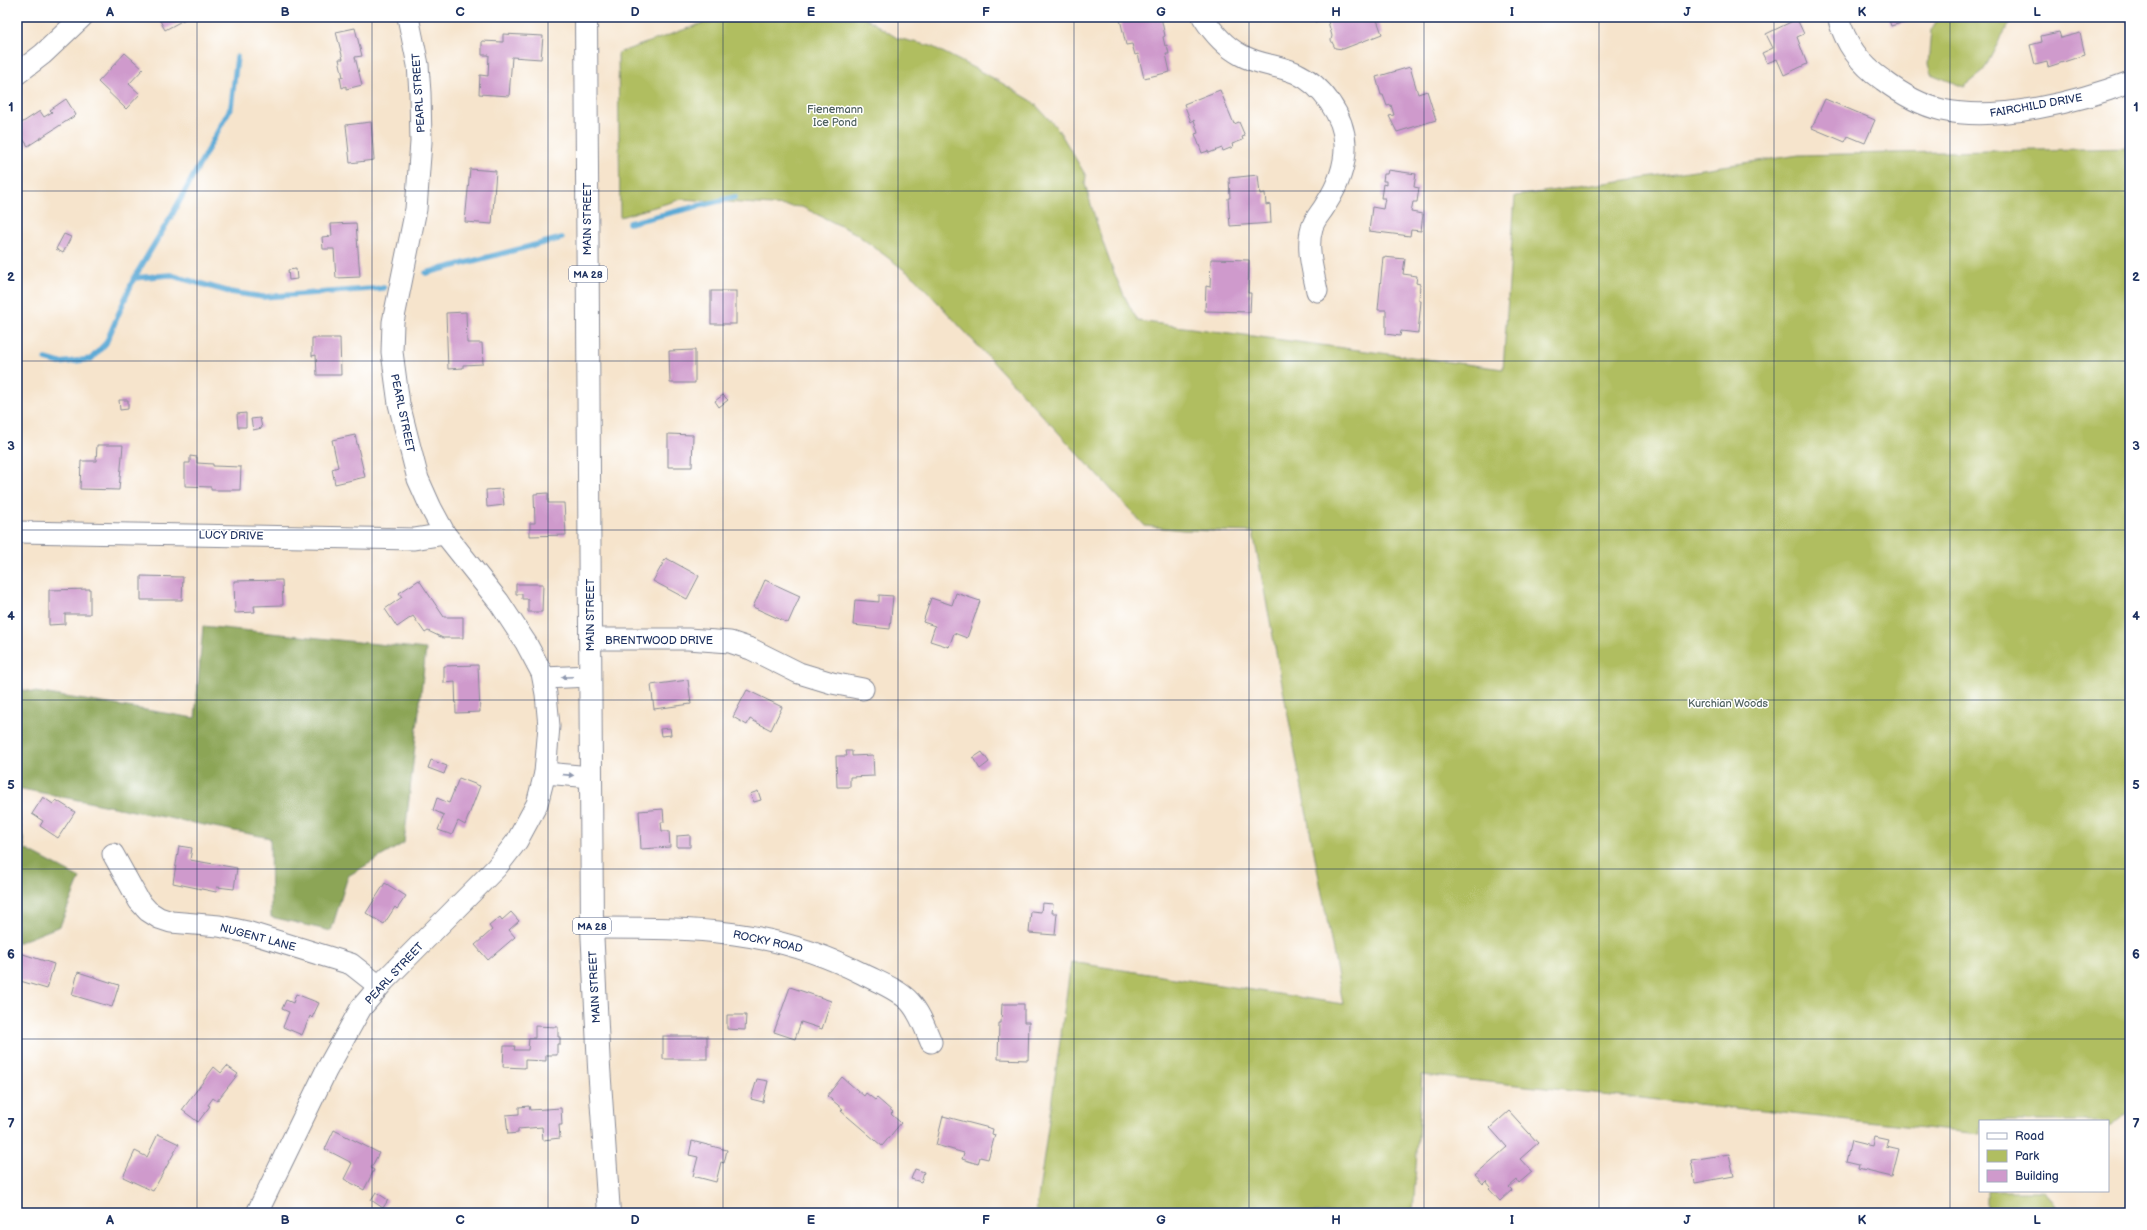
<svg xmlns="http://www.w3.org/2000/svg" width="2147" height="1230" font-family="'Balsamiq Sans',sans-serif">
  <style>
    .green { fill: #b0be61; stroke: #667660 }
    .forest { fill: #8ca557; stroke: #546a5a }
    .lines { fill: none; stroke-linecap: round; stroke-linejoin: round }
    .stream { stroke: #5daad6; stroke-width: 5.5 }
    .building { fill: #cf9acc }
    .street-casing { stroke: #888a95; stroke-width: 23 }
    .primary-casing { stroke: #888a95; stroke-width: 24 }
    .street { stroke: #fff; stroke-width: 21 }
    .primary { stroke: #fff; stroke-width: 22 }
    .oneway { fill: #8d97ae }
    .grid { fill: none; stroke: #1b2f5e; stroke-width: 1; stroke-opacity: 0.55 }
    .labels { text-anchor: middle; stroke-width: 3; stroke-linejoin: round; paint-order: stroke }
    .shield { fill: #fff; stroke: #5f6d8e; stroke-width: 1 }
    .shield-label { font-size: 10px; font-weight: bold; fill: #1b2f5e }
    .street-label { font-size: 11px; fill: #1b2f5e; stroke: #fff }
    .park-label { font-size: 11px; fill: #4f615f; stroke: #fff }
    .neatline { fill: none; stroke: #1b2f5e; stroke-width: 1.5 }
    .grid-label { font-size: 13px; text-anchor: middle; font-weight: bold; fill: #1b2f5e }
  </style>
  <rect width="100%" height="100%" fill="#fff"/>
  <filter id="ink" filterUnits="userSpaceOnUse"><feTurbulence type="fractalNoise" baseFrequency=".025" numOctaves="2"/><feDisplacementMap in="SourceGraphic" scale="8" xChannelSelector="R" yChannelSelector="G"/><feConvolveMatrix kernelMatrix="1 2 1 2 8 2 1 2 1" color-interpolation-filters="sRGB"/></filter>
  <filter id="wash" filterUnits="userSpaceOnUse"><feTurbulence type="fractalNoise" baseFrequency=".012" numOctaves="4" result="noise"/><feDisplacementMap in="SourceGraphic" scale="16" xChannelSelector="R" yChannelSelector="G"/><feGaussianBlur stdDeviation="0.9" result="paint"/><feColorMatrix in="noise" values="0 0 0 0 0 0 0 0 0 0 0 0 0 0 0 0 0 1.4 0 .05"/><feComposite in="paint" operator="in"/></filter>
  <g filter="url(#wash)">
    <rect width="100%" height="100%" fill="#f6e4cc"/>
    <g class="green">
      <path d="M 720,17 L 864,17 L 897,38 L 931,46 L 995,79 L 1032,101 L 1058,129 L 1086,176 L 1085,184 C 1099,231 1112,278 1138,321 L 1503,369 L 1515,196 L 1799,155 L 2130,148 L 2130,1111 L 2108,1128 L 2108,1121 L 1980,1121 L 1980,1134 L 1422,1075 L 1413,1213 L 1036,1213 L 1071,962 L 1343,1004 L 1253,532 L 1183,530 L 1145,526 L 915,278 L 855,233 L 802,207 L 682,199 L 620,217 L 618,53 Z"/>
      <polygon points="1939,17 2014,17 2000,39 1983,72 1964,87 1931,74 1928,64 1931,30"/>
      <polygon points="1987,1191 2045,1191 2060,1213 1987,1213"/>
    </g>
    <g class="forest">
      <polygon points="203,626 426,649 404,843 348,876 331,931 271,917 270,838 17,788 17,689 195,718"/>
      <polygon points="17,803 25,849 80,878 60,926 17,943"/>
    </g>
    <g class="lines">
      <g class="stream">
        <polyline points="629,223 735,197"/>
        <polyline points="426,273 562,238"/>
        <polyline points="134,278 170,275 230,292 263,297 384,288"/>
        <polyline points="46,359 60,363 91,359 106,343 134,278 173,213 231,107 237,57"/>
      </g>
    </g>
    <g id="blocks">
      <g class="building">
        <polygon points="158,17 189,17 165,30"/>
        <polygon points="1128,17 1161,17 1165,36 1163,37 1165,46 1167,45 1169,54 1166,54 1170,72 1144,78 1138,54 1135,55 1132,44 1126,45 1120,19"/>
        <polygon points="1313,17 1370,17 1371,20 1376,17 1382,34 1343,49 1335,48 1331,40 1332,36 1327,18 1315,22"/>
        <polygon points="1888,17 1911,17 1912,20 1891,26"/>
        <polygon points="2124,17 2130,17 2130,22 2127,23"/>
        <polygon points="1797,19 1804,34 1797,37 1807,64 1784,75 1777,59 1767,63 1762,53 1773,48 1766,34"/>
        <polygon points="355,28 362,56 355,57 362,85 346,89 346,86 342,88 340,77 343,77 339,59 343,59 336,32"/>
        <polygon points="2059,32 2061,38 2080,33 2085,55 2048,67 2047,62 2035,65 2030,45 2042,42 2041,36"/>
        <polygon points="503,34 543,36 541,59 512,57 509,96 479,94 480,75 488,76 489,55 482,55 482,41 503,42"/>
        <polygon points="125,53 143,69 129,84 140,94 126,109 98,82"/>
        <polygon points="1410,67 1418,94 1427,91 1436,120 1397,132 1389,116 1394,115 1391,105 1387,106 1383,95 1381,95 1376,77"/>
        <polygon points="1220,90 1234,124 1239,122 1245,136 1242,137 1243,140 1232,144 1233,147 1223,151 1222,148 1209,153 1208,151 1202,153 1195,134 1198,133 1194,120 1191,122 1184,104"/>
        <polygon points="66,99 76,115 28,146 17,130 17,126 40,111 44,117 52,112 50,110"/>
        <polygon points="1825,99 1875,120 1865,143 1848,136 1845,142 1812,128"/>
        <polygon points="371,122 374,160 350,163 346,125"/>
        <polygon points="470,169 496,171 492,224 465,222"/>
        <polygon points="1388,170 1416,174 1414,187 1419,188 1417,202 1413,202 1411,212 1423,214 1421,231 1411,230 1410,236 1369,231 1372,207 1383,209 1385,198 1381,198 1383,184 1386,185 1386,181 1383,181 1384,174 1387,174"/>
        <polygon points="1258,175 1260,194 1265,193 1266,205 1270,204 1271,223 1230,226 1228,198 1230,198 1229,178"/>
        <polygon points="356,223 360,277 336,278 334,249 323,249 322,237 332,236 331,224"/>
        <polygon points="64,234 71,237 63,253 56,249"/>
        <polygon points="1383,257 1405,259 1403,274 1417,276 1416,283 1420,284 1419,301 1421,301 1418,333 1401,331 1400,336 1386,334 1386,310 1378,310"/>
        <polygon points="1211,259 1249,260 1248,293 1251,293 1250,312 1205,311 1206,286 1210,287"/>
        <polygon points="296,269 297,279 289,280 288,270"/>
        <rect x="711" y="291" width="25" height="33"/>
        <polygon points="466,312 467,343 482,343 483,364 463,365 463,368 448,369 446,313"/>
        <polygon points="312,338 340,338 341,375 317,375 316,355 312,356"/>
        <polygon points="695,350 695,383 670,383 669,351"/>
        <polygon points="723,395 728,400 719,407 715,401"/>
        <polygon points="119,400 128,400 128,409 120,410"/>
        <polygon points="246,413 246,427 238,427 237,414"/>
        <polygon points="260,418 262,428 253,430 251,419"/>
        <polygon points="668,434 693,435 692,467 668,467"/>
        <polygon points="355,435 365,477 335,484 332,469 338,467 332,440"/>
        <polygon points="97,445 123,445 119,490 80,489 81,461 96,461"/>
        <polygon points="190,456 197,457 197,463 213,464 213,466 241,467 240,490 211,490 211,487 185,486 185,463 190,463"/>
        <polygon points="502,489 504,505 487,507 486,490"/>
        <polygon points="548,493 548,503 564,503 566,535 530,536 530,523 535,523 534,494"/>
        <polygon points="666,558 699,576 687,599 653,581"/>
        <polygon points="141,576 183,577 182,600 141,600"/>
        <polygon points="282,580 283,605 254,606 255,612 235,613 234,581"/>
        <polygon points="419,580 444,617 463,617 463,638 443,638 428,631 425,633 413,616 397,627 385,609 402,597 399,593"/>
        <polygon points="765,580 800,596 788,623 753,607"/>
        <polygon points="516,584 543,584 542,612 528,612 528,599 522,599 522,594 516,594"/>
        <polygon points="90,589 90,614 65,614 65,624 49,625 49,590"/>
        <polygon points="956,593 980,601 967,638 954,633 949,647 930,641 935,626 923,622 931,598 952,605"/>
        <polygon points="879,595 893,596 890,629 853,625 855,600 879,602"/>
        <polygon points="478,665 480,712 456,713 455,682 444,683 444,666"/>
        <polygon points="688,680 691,704 654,709 651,685"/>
        <polygon points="747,690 782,707 771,730 750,719 747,725 733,717"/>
        <polygon points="670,728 671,735 661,736 660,729"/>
        <polygon points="846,751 852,751 852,756 873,755 874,776 850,777 850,787 837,787 836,756 847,756"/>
        <polygon points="982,752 989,762 980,769 973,758"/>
        <polygon points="431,760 447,766 444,774 428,768"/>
        <polygon points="459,778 480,786 465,825 458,821 452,835 438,830 444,815 433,810 437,798 449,803"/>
        <polygon points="758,791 761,800 754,802 750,794"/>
        <polygon points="43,797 53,804 56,800 75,812 58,838 40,826 43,821 32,814"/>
        <polygon points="663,809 664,822 661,822 662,831 669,831 670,847 641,849 639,811"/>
        <polygon points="690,835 690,847 677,847 677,836"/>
        <polygon points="179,846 192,848 190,860 237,868 234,889 217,887 216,892 173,883"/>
        <polygon points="385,883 406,896 397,909 395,907 384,924 366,913"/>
        <polygon points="1042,903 1053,904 1052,913 1057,913 1055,935 1029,933 1031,911 1041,912"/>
        <polygon points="511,912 519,921 509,930 515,937 488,960 475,945 492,930 489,926 500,917 502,920"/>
        <polygon points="17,952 54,964 47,989 17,980"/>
        <polygon points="78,972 119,985 112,1007 72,995"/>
        <polygon points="790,987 831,1001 822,1029 801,1022 795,1039 774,1032"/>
        <polygon points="296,994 319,1003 312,1018 310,1016 302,1035 283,1027 289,1012 282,1009 286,1000 293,1003"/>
        <polygon points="1002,1004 1024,1004 1024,1022 1029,1022 1028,1060 998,1059 999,1023 1001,1023"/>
        <polygon points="727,1015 746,1015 745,1030 727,1029"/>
        <polygon points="535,1026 558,1027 558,1037 560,1037 560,1044 557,1044 557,1055 546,1055 546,1061 525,1060 525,1068 503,1067 504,1046 515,1046 514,1050 528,1050 529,1038 535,1038"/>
        <rect x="663" y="1036" width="44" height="23"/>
        <polygon points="227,1066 238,1074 217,1101 213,1098 208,1105 210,1106 198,1122 182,1110 214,1067 221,1073"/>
        <polygon points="842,1077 864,1096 866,1093 875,1100 877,1098 893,1112 891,1114 901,1123 882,1146 841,1111 843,1109 827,1096"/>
        <polygon points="757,1079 768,1081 763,1102 751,1099"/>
        <polygon points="529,1106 530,1110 561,1108 562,1125 559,1125 560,1138 543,1140 542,1127 518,1129 518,1133 508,1134 506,1115 519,1114 519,1107"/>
        <polygon points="1509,1111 1538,1143 1520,1159 1532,1172 1519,1183 1517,1180 1509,1187 1512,1190 1500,1201 1489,1189 1491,1187 1486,1181 1483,1184 1475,1175 1507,1147 1490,1128"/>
        <polygon points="943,1116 993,1129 992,1134 995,1135 988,1159 980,1157 978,1164 962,1159 964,1153 936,1145"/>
        <polygon points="334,1130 379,1153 371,1168 374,1170 364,1190 344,1179 352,1163 325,1149"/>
        <polygon points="158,1134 179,1144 153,1191 123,1177 135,1151 147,1157"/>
        <polygon points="1874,1137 1888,1140 1886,1146 1899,1149 1892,1177 1858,1169 1859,1165 1846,1162 1851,1141 1872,1146"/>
        <polygon points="692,1141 727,1150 724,1163 721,1162 716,1182 693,1176 698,1157 689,1155"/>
        <polygon points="1729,1154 1734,1176 1695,1183 1691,1160"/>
        <polygon points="915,1169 924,1172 921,1182 911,1179"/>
        <polygon points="376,1192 388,1200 383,1208 371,1200"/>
      </g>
    </g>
  </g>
  <g filter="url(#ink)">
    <use href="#blocks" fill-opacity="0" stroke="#888a95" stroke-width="1"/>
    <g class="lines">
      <g class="street-casing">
        <g id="street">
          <path d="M 1203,17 C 1213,33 1224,46 1241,55 C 1258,65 1278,65 1296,73 C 1322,85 1344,116 1345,144 C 1346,166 1337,187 1326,204 C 1322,212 1314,219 1312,228 C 1306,248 1313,271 1317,291"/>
          <path d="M 1838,17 C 1845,43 1861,65 1883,80 C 1900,93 1921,105 1942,110 C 1997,122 2078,102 2130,82"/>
          <polyline points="17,74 43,54 82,17"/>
          <polyline points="17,532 414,539 445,534"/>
          <polyline points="590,639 688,639 730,642 751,649 799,673 832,683 863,689"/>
          <polyline points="544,678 590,676"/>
          <polyline points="545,773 591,777"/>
          <polyline points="113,854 139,901 148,911 159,918 171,922 219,926 247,932 351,964 379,986"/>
          <path d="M 592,928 C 692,928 771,927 863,974 C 878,982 898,989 910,1002 C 920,1013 925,1028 931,1042"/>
          <polyline points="257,1213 326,1071 361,1008 384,981 496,868 517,841 537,804 545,773 549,726 546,694 542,673 526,643 499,602 445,534 431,508 418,479 399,404 392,352 393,322 416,209 421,142 420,93 418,65 408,17"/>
        </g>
      </g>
      <g class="primary-casing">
        <polyline id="primary" points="586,17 592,928 599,1067 609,1213"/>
      </g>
      <use href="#street" class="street"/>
      <use href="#primary" class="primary"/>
    </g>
    <defs><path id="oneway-solid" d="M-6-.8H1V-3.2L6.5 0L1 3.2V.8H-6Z"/></defs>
    <g class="oneway">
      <use href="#oneway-solid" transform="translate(567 677) rotate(177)"/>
      <use href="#oneway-solid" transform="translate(568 775) rotate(5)"/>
    </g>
  </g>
  <path class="grid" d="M 197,17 L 197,1213M 372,17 L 372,1213M 548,17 L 548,1213M 723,17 L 723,1213M 898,17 L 898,1213M 1074,17 L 1074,1213M 1249,17 L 1249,1213M 1424,17 L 1424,1213M 1599,17 L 1599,1213M 1774,17 L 1774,1213M 1950,17 L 1950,1213M 17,191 L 2130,191M 17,361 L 2130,361M 17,530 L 2130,530M 17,700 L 2130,700M 17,869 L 2130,869M 17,1039 L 2130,1039"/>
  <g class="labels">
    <g class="shield">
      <rect x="569" y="266" width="38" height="16" rx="3"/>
      <rect x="573" y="918" width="38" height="16" rx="3"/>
    </g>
    <g class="shield-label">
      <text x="588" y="278">MA 28</text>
      <text x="592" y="930">MA 28</text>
    </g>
    <g class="street-label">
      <text transform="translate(418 93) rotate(-94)" y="4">PEARL STREET</text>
      <text transform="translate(2036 105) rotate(-10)" y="4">FAIRCHILD DRIVE</text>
      <text transform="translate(587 219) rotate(-90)" y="4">MAIN STREET</text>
      <text transform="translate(403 413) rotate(78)" y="4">PEARL STREET</text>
      <text transform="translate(231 535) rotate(1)" y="4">LUCY DRIVE</text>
      <text transform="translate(590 615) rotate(-90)" y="4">MAIN STREET</text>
      <text x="659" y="644">BRENTWOOD DRIVE</text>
      <text transform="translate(258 937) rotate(15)" y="4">NUGENT LANE</text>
      <text transform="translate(768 941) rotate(12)" y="4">ROCKY ROAD</text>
      <text transform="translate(394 973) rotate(-47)" y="4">PEARL STREET</text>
      <text transform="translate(594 987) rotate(-93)" y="4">MAIN STREET</text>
    </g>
    <g class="park-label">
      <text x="835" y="113">Fienemann<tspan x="835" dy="13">Ice Pond</tspan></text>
      <text x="1728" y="707">Kurchian Woods</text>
    </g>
  </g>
  <rect width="2147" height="1230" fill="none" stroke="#fff" stroke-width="44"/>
  <rect x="1979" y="1120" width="130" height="72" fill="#ffffff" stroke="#a4acbf"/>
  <rect x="1987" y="1133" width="20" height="6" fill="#ffffff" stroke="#a4acbf"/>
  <text x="2015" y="1140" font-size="12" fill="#1b2f5e">Road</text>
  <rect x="1987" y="1150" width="20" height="12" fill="#b0be61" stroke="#a4acbf"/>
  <text x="2015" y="1160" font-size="12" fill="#1b2f5e">Park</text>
  <rect x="1987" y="1170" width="20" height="12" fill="#cf9acc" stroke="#a4acbf"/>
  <text x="2015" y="1180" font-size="12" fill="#1b2f5e">Building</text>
  <rect x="22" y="22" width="2103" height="1186" class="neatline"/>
  <g class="grid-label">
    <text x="110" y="16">A</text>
    <text x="285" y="16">B</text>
    <text x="460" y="16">C</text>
    <text x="635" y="16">D</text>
    <text x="811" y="16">E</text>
    <text x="986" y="16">F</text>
    <text x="1161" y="16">G</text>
    <text x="1336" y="16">H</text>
    <text x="1512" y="16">I</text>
    <text x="1687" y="16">J</text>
    <text x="1862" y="16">K</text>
    <text x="2037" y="16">L</text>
    <text x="11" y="111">1</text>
    <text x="2136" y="111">1</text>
    <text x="11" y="281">2</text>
    <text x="2136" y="281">2</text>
    <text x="11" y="450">3</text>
    <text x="2136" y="450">3</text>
    <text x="11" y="620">4</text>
    <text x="2136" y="620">4</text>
    <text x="11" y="789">5</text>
    <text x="2136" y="789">5</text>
    <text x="11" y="958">6</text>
    <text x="2136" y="958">6</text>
    <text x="11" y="1128">7</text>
    <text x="2136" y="1128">7</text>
    <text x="110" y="1224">A</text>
    <text x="285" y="1224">B</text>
    <text x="460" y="1224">C</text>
    <text x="635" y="1224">D</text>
    <text x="811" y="1224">E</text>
    <text x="986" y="1224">F</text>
    <text x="1161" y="1224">G</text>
    <text x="1336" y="1224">H</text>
    <text x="1512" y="1224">I</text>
    <text x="1687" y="1224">J</text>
    <text x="1862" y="1224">K</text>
    <text x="2037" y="1224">L</text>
  </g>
</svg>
